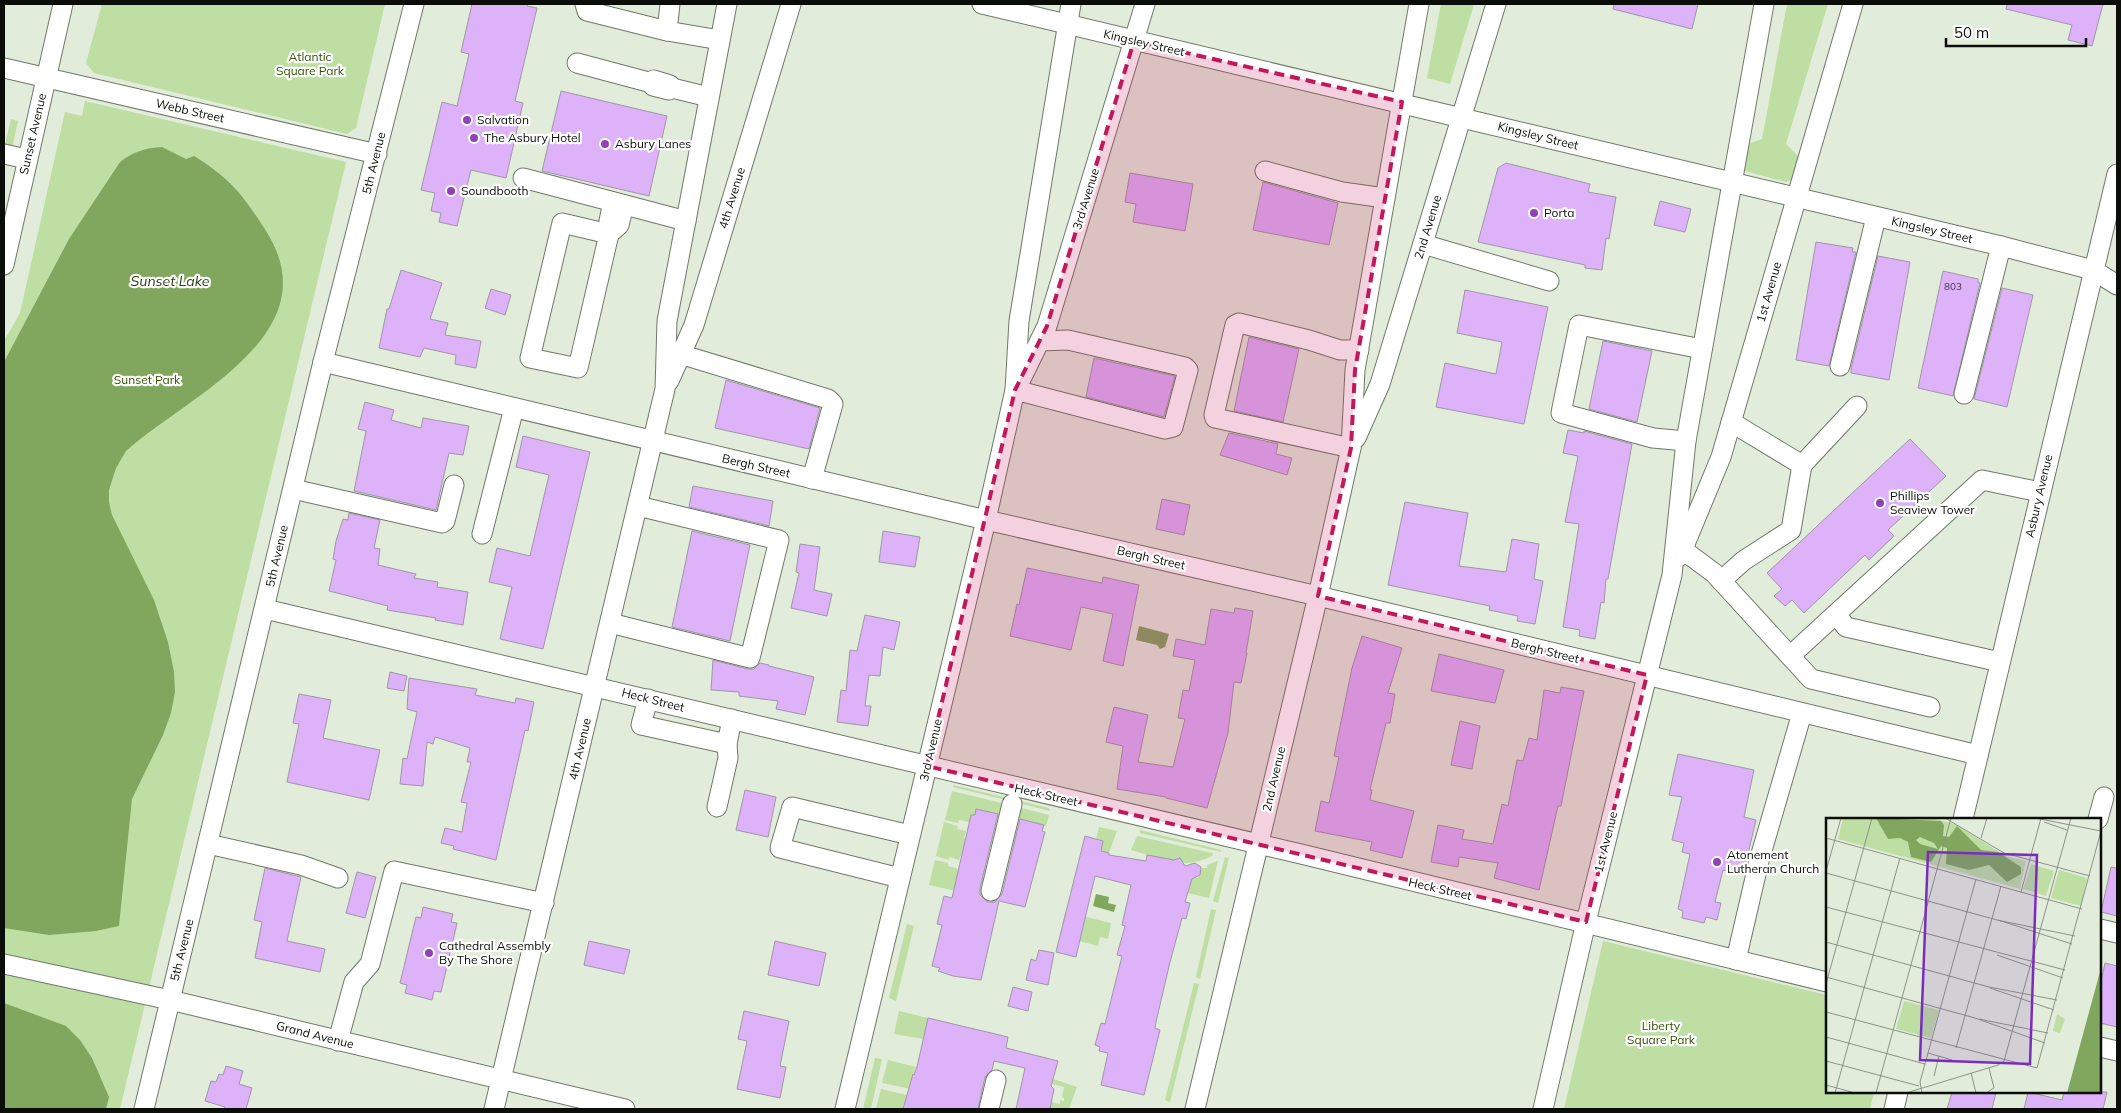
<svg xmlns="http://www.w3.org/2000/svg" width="2121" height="1113" font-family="Mulish,sans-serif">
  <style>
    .green { fill: #bedea3 }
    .water { fill: #81a75f }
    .building { fill: #ddb2f9; stroke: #a096a7 }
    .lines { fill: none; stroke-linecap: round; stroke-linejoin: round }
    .minor-casing { stroke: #6f7968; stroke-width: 21 }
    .minor { stroke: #fff; stroke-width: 19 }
    .marked { fill: #c2185b; fill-opacity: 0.2; stroke: #c2185b; stroke-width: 4; stroke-dasharray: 10 6; stroke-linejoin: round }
    .poi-dot { fill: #8d43b5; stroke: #fff; stroke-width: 2 }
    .labels { text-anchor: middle; stroke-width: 4.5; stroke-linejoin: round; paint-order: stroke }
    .number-label { font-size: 10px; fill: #403744 }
    .street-label { font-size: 12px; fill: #0b0e08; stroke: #fff }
    .park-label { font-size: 12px; fill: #315301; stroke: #fff }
    .poi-label { font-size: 12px; fill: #0b0e08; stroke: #fff; text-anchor: start }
    .water-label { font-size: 14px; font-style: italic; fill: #28410d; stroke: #fff }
    .inset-road { fill: none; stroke: #8c9386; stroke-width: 1 }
    .view { fill: #7b2cbf; fill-opacity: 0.15; stroke: #7b2cbf; stroke-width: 2.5 }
    .inset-edge { fill: none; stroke: #0b0e08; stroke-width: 2.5 }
  </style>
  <rect width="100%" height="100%" fill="#e2ecda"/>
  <g class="green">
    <polygon points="102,4 385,4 356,128 347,134 94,73 86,63"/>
    <polygon points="1441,4 1474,4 1450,84 1427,78"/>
    <polygon points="1787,4 1828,4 1786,144 1800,158 1793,179 1786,182 1745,171 1741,166 1746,145 1762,139"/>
    <polygon points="85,101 346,162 120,1109 4,1109 4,341 20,313 65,112 82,116"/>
    <polygon points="11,119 18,121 12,149 4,149"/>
    <polygon points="953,785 1049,808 1050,811 953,787"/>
    <polygon points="952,791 1010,805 1007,816 976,809 975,815 971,815 969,822 959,820 958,823 945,820"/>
    <polygon points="1014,806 1049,815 1046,826 1011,817"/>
    <polygon points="944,822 958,826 957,829 966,831 964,839 967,840 959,860 950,857 949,860 936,856"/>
    <polygon points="1099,827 1117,831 1109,853 1101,851 1103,841 1096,839"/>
    <polygon points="1140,830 1221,850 1221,852 1140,833"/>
    <path d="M 1137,836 L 1212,853 L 1213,855 C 1209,859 1190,864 1184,863 C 1182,862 1180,860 1177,859 L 1171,862 L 1131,850 Z"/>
    <polygon points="1225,857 1229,858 1218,903 1213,901"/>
    <polygon points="935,860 948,863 948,866 958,869 957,876 959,876 956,891 929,885"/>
    <polygon points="1218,861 1209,898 1188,893 1192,877 1197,878 1200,875 1201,868 1207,868 1207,865"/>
    <polygon points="1211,909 1216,910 1200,979 1196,977"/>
    <polygon points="1065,912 1111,923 1108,939 1100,937 1098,946 1060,936"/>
    <polygon points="907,924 914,926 896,1001 889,998"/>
    <polygon points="1603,941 1827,995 1827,1092 1874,1092 1870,1109 1564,1109"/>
    <polygon points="1194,983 1199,984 1170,1102 1165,1100"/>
    <polygon points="899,1011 928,1018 923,1039 894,1034"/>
    <polygon points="875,1058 882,1059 871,1109 863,1109"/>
    <polygon points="888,1060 916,1067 911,1080 911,1089 882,1083"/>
    <polygon points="1053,1079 1077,1087 1069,1109 1050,1109 1051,1102 1060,1104 1060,1100 1064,1101 1064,1098 1062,1097 1064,1087 1052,1084"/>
    <polygon points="881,1089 907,1095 907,1104 904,1104 903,1109 876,1109"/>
  </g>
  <g class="water">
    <path d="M 162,147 L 186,159 L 194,156 C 231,179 243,195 266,231 C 332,334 188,396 126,451 L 116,468 L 109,490 L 109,502 L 112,515 L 154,600 L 168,642 L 174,672 L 175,692 L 171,713 L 163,735 L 132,799 L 119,926 L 96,931 L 49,935 L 4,928 L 4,362 L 69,239 L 120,162 C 133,152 145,148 162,147 Z"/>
    <polygon points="1139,626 1169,634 1165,647 1160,649 1157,645 1136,640"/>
    <polygon points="1096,894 1109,897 1108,903 1116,905 1114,912 1093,906"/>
    <polygon points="4,1003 66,1026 80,1040 92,1058 109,1097 106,1109 4,1109"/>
  </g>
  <g class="building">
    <polygon points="472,4 528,4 527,6 537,8 515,101 523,103 506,178 471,170 457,226 439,222 441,213 431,211 435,193 421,190 442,102 457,106 469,54 461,52"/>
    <polygon points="1614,4 1698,4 1692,29 1613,9"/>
    <polygon points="2007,4 2103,4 2092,46 2068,40 2072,25 2006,9"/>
    <polygon points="561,91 667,116 649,196 542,171"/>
    <polygon points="1506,163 1590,184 1588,192 1616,197 1609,239 1606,238 1602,270 1585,268 1585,265 1478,242 1498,168"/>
    <polygon points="1130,173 1193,184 1185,231 1133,222 1136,204 1125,202"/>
    <polygon points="1263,182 1338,203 1329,245 1253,230"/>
    <polygon points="1660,201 1691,209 1685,232 1654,225"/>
    <polygon points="1816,242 1853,248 1852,252 1856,252 1829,366 1796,360"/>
    <polygon points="1878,256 1910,262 1889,380 1851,373 1851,369"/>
    <polygon points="401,270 442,283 430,319 448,323 445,335 481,341 476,368 455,364 456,355 424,348 420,357 379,348 387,309 389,309"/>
    <polygon points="1943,271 1978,279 1978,282 1980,283 1953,396 1918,388"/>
    <polygon points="2002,288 2033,295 2007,407 1974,399"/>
    <polygon points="491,289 511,295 505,315 485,308"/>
    <polygon points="1465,290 1548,307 1524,424 1436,407 1445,363 1496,374 1502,342 1457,333"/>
    <polygon points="1249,337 1299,349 1283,422 1234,411"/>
    <polygon points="1603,341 1652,351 1637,422 1589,409"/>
    <polygon points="1094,358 1175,376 1164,417 1086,397"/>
    <polygon points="726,380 820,408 809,449 715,428"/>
    <polygon points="365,402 394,410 391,420 421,428 423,418 469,426 463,455 449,453 436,510 354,491 366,431 358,429"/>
    <polygon points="1568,430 1584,433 1584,431 1632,444 1608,579 1606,579 1604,603 1601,602 1595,639 1579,636 1580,630 1563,627 1579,524 1565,522 1578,456 1563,453"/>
    <polygon points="1229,433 1278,444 1276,454 1292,458 1287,475 1220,455"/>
    <polygon points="523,436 590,452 543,649 500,639 512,587 489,582 497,548 530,556 549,475 516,467"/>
    <polygon points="1910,439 1946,476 1888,530 1894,536 1869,560 1865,555 1804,613 1792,600 1785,606 1774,596 1782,589 1767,573"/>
    <polygon points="693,486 773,501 769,526 689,507"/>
    <polygon points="1162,499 1190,505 1184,535 1156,529"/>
    <polygon points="1405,502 1468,513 1459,566 1506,572 1512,539 1539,544 1534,579 1543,581 1535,624 1517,621 1518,616 1489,610 1490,606 1388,585"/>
    <polygon points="349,513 380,520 374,548 380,549 378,565 416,574 414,578 438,582 437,587 468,592 463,625 435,620 436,618 387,610 388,606 329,591 336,560 333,559 336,541 343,519 348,520"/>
    <polygon points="692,531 750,545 730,641 672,627"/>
    <polygon points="883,531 920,537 915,567 879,562"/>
    <polygon points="800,544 820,547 814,590 832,594 827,616 791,608 799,573 796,572"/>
    <polygon points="1027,568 1102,583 1103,577 1139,585 1123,666 1103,661 1113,614 1081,607 1071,650 1010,636 1017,604 1019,605"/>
    <polygon points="1235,608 1253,611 1246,653 1247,653 1241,683 1234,682 1228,733 1207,808 1166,798 1166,797 1117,789 1123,746 1106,742 1114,707 1148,715 1138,762 1173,767 1185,719 1178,718 1183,690 1189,691 1195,660 1173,656 1176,639 1205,645 1211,609 1234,613"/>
    <polygon points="865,615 900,622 894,650 883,647 880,676 869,675 865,706 871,706 868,726 837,722 841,690 846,691 850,650 857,651"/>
    <polygon points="1362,636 1402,648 1388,693 1395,694 1390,723 1386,723 1370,790 1372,790 1370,800 1414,811 1402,858 1370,850 1372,842 1315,831 1321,801 1329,803 1339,757 1334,756 1352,668"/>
    <polygon points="1439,654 1504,670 1495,703 1431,691"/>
    <polygon points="713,660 748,669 754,669 760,663 769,665 769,666 814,677 805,715 776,709 778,701 739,696 739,692 711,690"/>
    <polygon points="390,672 407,676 404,691 387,688"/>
    <polygon points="409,678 477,689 475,695 515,703 516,698 534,702 528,731 525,730 496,860 453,849 454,846 441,843 445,828 462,832 467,803 461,802 471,762 467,762 470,748 435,737 433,744 427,742 423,786 400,784 403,758 407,759 417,712 407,709"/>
    <polygon points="1561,687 1584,691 1561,806 1558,806 1539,890 1494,878 1498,863 1459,857 1458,867 1431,862 1438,825 1464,830 1462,839 1493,844 1502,804 1508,806 1517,760 1523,761 1529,738 1537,740 1544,690 1560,693"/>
    <polygon points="299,694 331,700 323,738 380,750 369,800 287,782 299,724 293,723"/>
    <polygon points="1460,721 1480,726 1472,769 1451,765"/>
    <polygon points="1678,754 1754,770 1744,817 1756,820 1743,875 1723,870 1715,902 1721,903 1717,920 1706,917 1704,923 1682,918 1683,911 1678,909 1690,854 1682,852 1684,843 1672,840 1682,797 1669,795"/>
    <polygon points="745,790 776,797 768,837 736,830"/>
    <polygon points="976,809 998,814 980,888 980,895 988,902 995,902 1002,894 1020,819 1044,825 1042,831 1045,832 1025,907 999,901 981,980 953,976 938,971 940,968 932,966 942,925 937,924 944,896 952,898 971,815 975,815"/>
    <polygon points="1085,836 1103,841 1101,851 1109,853 1109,855 1146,861 1147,855 1174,860 1180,858 1185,866 1195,863 1201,867 1200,875 1192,879 1185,902 1190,903 1186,919 1182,918 1170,962 1156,1022 1155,1028 1160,1030 1144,1095 1101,1085 1108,1053 1099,1051 1100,1047 1095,1045 1101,1023 1105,1024 1122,956 1117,955 1125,926 1122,925 1131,885 1095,876 1076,957 1056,952"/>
    <polygon points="2111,867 2117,868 2117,916 2101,912"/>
    <polygon points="265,868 301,877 287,941 325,949 320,972 255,958 262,922 254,920"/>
    <polygon points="357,872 376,877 365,918 346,913"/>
    <polygon points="423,907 453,914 451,922 457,923 441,992 434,991 432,1000 405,993 407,985 400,983 416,917 421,918"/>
    <polygon points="589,941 630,950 624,974 584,965"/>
    <polygon points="775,941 826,953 819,986 768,975"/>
    <polygon points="1039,950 1054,953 1048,985 1026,980 1031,959 1036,961"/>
    <polygon points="2105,963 2117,966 2117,1027 2100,1023 2100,986"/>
    <polygon points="1013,987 1032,992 1028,1011 1008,1006"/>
    <polygon points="744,1011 789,1021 780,1066 786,1067 780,1098 737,1089 747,1041 738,1039"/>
    <polygon points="928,1018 1008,1037 1006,1048 1058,1061 1051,1086 1054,1089 1050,1109 1016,1109 1025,1068 994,1061 992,1070 985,1077 978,1109 903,1109 913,1074 914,1075 917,1067"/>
    <polygon points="226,1066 243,1071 239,1084 252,1088 246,1109 224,1109 225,1107 205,1101 211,1081 216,1082 219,1074 223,1075"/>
    <polygon points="1952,1092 1996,1092 1992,1109 1947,1109"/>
    <polygon points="2028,1092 2062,1100 2064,1092 2107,1092 2103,1109 2024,1109"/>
  </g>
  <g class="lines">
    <g class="minor-casing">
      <g id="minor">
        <polyline points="585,4 587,11 667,31 720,40"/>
        <polyline points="982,4 2001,246 2093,270 2117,285"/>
        <polyline points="667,31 670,4"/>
        <polyline points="577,63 652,83 653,86 669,90 672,88 670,85 654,80 652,83"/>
        <polyline points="4,68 377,154"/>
        <polyline points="672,88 709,97"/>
        <polyline points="4,154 27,159"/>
        <polyline points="1265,171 1342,192 1385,198"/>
        <polyline points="523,178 686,221"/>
        <polyline points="613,202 609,221 609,234 619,225 624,205"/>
        <polygon points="562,223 609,234 578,368 530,358"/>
        <polyline points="1423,244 1549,281"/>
        <polyline points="4,265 63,4"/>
        <polyline points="670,351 828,399 833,404 812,479"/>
        <polyline points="323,362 986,520 1318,596 1978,755"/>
        <polyline points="1840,366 1876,217"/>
        <polyline points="669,381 694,325 791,4"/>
        <polyline points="1018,385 1047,326 1145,4"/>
        <polyline points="1015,390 1165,429 1173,427 1188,370 1185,367 1068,340 1040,341"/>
        <polyline points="1964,394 2001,246"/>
        <polyline points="1731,422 1802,465"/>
        <polyline points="1356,438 1380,384 1496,4"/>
        <polyline points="1686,441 1653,438 1561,413 1579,325 1702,349"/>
        <polyline points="1351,448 1215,418 1214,415 1235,325 1239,323 1309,340 1340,350 1359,350"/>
        <polyline points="293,489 442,523 445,521 454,485"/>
        <polyline points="482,534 514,408"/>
        <polyline points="1683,550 1714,573 1811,679 1930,707"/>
        <polyline points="1680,556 1721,457 1853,4"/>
        <polyline points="1721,581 1743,561 1791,530 1802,465 1857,406"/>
        <polyline points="265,609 1301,854 1827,982"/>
        <polyline points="1836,614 1846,627 2000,662"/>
        <polyline points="610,623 750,658 779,540 638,506"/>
        <polyline points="1790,656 1982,480 2040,492"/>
        <polyline points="648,699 641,725 727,744 732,719"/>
        <polyline points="717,807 728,758 727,744"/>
        <polyline points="1963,819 2117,174"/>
        <polyline points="2098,819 2104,797"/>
        <polyline points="208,844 301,865 338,878"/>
        <polyline points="900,878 780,848 792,807 910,835"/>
        <polyline points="991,891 1012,804"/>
        <polyline points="2100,929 2117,933"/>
        <polyline points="1736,960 1759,861 1802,713"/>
        <polyline points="4,964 170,1000 625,1109"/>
        <polyline points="338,1041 354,982 370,964 394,871 544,903"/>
        <polyline points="2100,1047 2117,1051"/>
        <polyline points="144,1109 323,362 414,4"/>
        <polyline points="494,1109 665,389 667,321 727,4"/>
        <polyline points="845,1109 986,520 1015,390 1019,321 1071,4"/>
        <polyline points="989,1109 996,1080"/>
        <polyline points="1195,1109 1318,596 1351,448 1355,370 1419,4"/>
        <polyline points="1543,1109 1586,922 1672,575 1686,441 1764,4"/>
        <polyline points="1894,1109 1898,1092"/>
      </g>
    </g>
    <use href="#minor" class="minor"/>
  </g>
  <path class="marked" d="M 1134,41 L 1402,102 L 1355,370 L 1351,448 L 1318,596 L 1647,675 L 1586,922 L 927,766 L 1015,390 L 1047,326 Z"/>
  <g class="poi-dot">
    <circle cx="467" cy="120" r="5"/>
    <circle cx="474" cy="138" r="5"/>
    <circle cx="605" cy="144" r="5"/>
    <circle cx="451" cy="191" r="5"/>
    <circle cx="1534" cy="213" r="5"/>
    <circle cx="1880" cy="503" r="5"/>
    <circle cx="1717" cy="862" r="5"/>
    <circle cx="429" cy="953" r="5"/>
  </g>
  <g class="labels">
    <g class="number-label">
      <text x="1953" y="290">803</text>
    </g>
    <g class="street-label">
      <text transform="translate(1144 43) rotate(13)" y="4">Kingsley Street</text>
      <text transform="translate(190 111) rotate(13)" y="4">Webb Street</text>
      <text transform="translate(33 134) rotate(-77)" y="4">Sunset Avenue</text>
      <text transform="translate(1538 136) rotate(14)" y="4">Kingsley Street</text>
      <text transform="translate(374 163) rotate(-76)" y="4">5th Avenue</text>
      <text transform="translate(732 198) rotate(-73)" y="4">4th Avenue</text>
      <text transform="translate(1086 199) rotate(-73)" y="4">3rd Avenue</text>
      <text transform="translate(1428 227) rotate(-73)" y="4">2nd Avenue</text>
      <text transform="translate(1932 230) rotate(13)" y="4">Kingsley Street</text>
      <text transform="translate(1769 292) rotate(-74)" y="4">1st Avenue</text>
      <text transform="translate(756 466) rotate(13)" y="4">Bergh Street</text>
      <text transform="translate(2039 496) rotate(-77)" y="4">Asbury Avenue</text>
      <text transform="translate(277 556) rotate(-77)" y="4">5th Avenue</text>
      <text transform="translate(1151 558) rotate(13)" y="4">Bergh Street</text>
      <text transform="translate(1545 651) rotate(14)" y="4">Bergh Street</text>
      <text transform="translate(653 700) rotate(14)" y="4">Heck Street</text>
      <text transform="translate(580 749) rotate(-77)" y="4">4th Avenue</text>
      <text transform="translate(931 750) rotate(-77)" y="4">3rd Avenue</text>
      <text transform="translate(1274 779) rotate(-77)" y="4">2nd Avenue</text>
      <text transform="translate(1046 795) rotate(13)" y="4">Heck Street</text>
      <text transform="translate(1606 842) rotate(-76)" y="4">1st Avenue</text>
      <text transform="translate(1440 889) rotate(13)" y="4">Heck Street</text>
      <text transform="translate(182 950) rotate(-76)" y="4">5th Avenue</text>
      <text transform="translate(315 1035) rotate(14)" y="4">Grand Avenue</text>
    </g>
    <g class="park-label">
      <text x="310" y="61">Atlantic<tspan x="310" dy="14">Square Park</tspan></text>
      <text x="147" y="384">Sunset Park</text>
      <text x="1661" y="1030">Liberty<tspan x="1661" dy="14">Square Park</tspan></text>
    </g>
    <g class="poi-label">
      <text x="477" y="124">Salvation</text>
      <text x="484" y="142">The Asbury Hotel</text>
      <text x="615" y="148">Asbury Lanes</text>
      <text x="461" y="195">Soundbooth</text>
      <text x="1544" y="217">Porta</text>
      <text x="1890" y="500">Phillips<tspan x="1890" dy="14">Seaview Tower</tspan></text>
      <text x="1727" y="859">Atonement<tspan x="1727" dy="14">Lutheran Church</tspan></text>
      <text x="439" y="950">Cathedral Assembly<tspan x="439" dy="14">By The Shore</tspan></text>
    </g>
    <g class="water-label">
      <text x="170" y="286">Sunset Lake</text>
    </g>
  </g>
  <g transform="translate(1826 818)">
    <rect width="275" height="275" fill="#e2ecda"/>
    <path d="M 17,0 L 106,0 L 129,6 L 180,38 L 200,43 L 194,71 L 12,21 ZM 205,46 L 228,53 L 220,78 L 197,71 ZM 233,52 L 261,60 L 255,88 L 225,80 ZM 78,183 L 113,192 L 105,220 L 70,211 ZM 231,196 L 239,201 L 234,215 L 227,213 Z" fill="#bedea3"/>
    <path d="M 50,0 L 115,3 L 118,7 L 117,18 L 123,19 L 131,8 L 155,32 L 172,34 L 195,49 L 195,56 L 181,64 L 163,47 L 143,52 L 120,46 L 121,30 L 115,28 L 105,44 L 85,39 L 82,24 L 74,20 L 62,21 ZM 94,19 L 108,25 L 112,31 L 94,26 L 90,22 ZM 275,150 L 275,275 L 241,275 Z" fill="#81a75f" fill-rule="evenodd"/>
    <path class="inset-road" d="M 119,0 L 178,35 L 264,58M 209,0 L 275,13M 218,4 L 241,12M 0,20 L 256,91M 155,20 L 161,0M 0,53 L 15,0M 0,55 L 171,102 L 249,118M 195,74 L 215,0M 0,89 L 239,152M 172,102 L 246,126M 0,124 L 163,169 L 231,182M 171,137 L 237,160M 0,159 L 149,200 L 219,225M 0,166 L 46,0M 164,170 L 228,192M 0,194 L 211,250 L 275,13M 153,201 L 222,215M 0,219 L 99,246M 130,230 L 175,68M 102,235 L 126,242M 0,243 L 93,268M 178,243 L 245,0M 145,255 L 150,275M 108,258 L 113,238M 0,267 L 29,275M 9,275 L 74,40M 50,275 L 125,0M 80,275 L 172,247 L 178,243M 96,275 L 94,264 L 150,61M 160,275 L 168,270 L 163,250"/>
    <path class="view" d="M 102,34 L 211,37 L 204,246 L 94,242 Z"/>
    <rect width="275" height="275" class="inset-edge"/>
  </g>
  <rect width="2121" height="1113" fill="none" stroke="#0b0e08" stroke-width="10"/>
  <path d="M1946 38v8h140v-8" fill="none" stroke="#0b0e08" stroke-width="2.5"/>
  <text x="1954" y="38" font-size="15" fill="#0b0e08" stroke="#ffffff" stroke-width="4" paint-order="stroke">50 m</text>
</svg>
